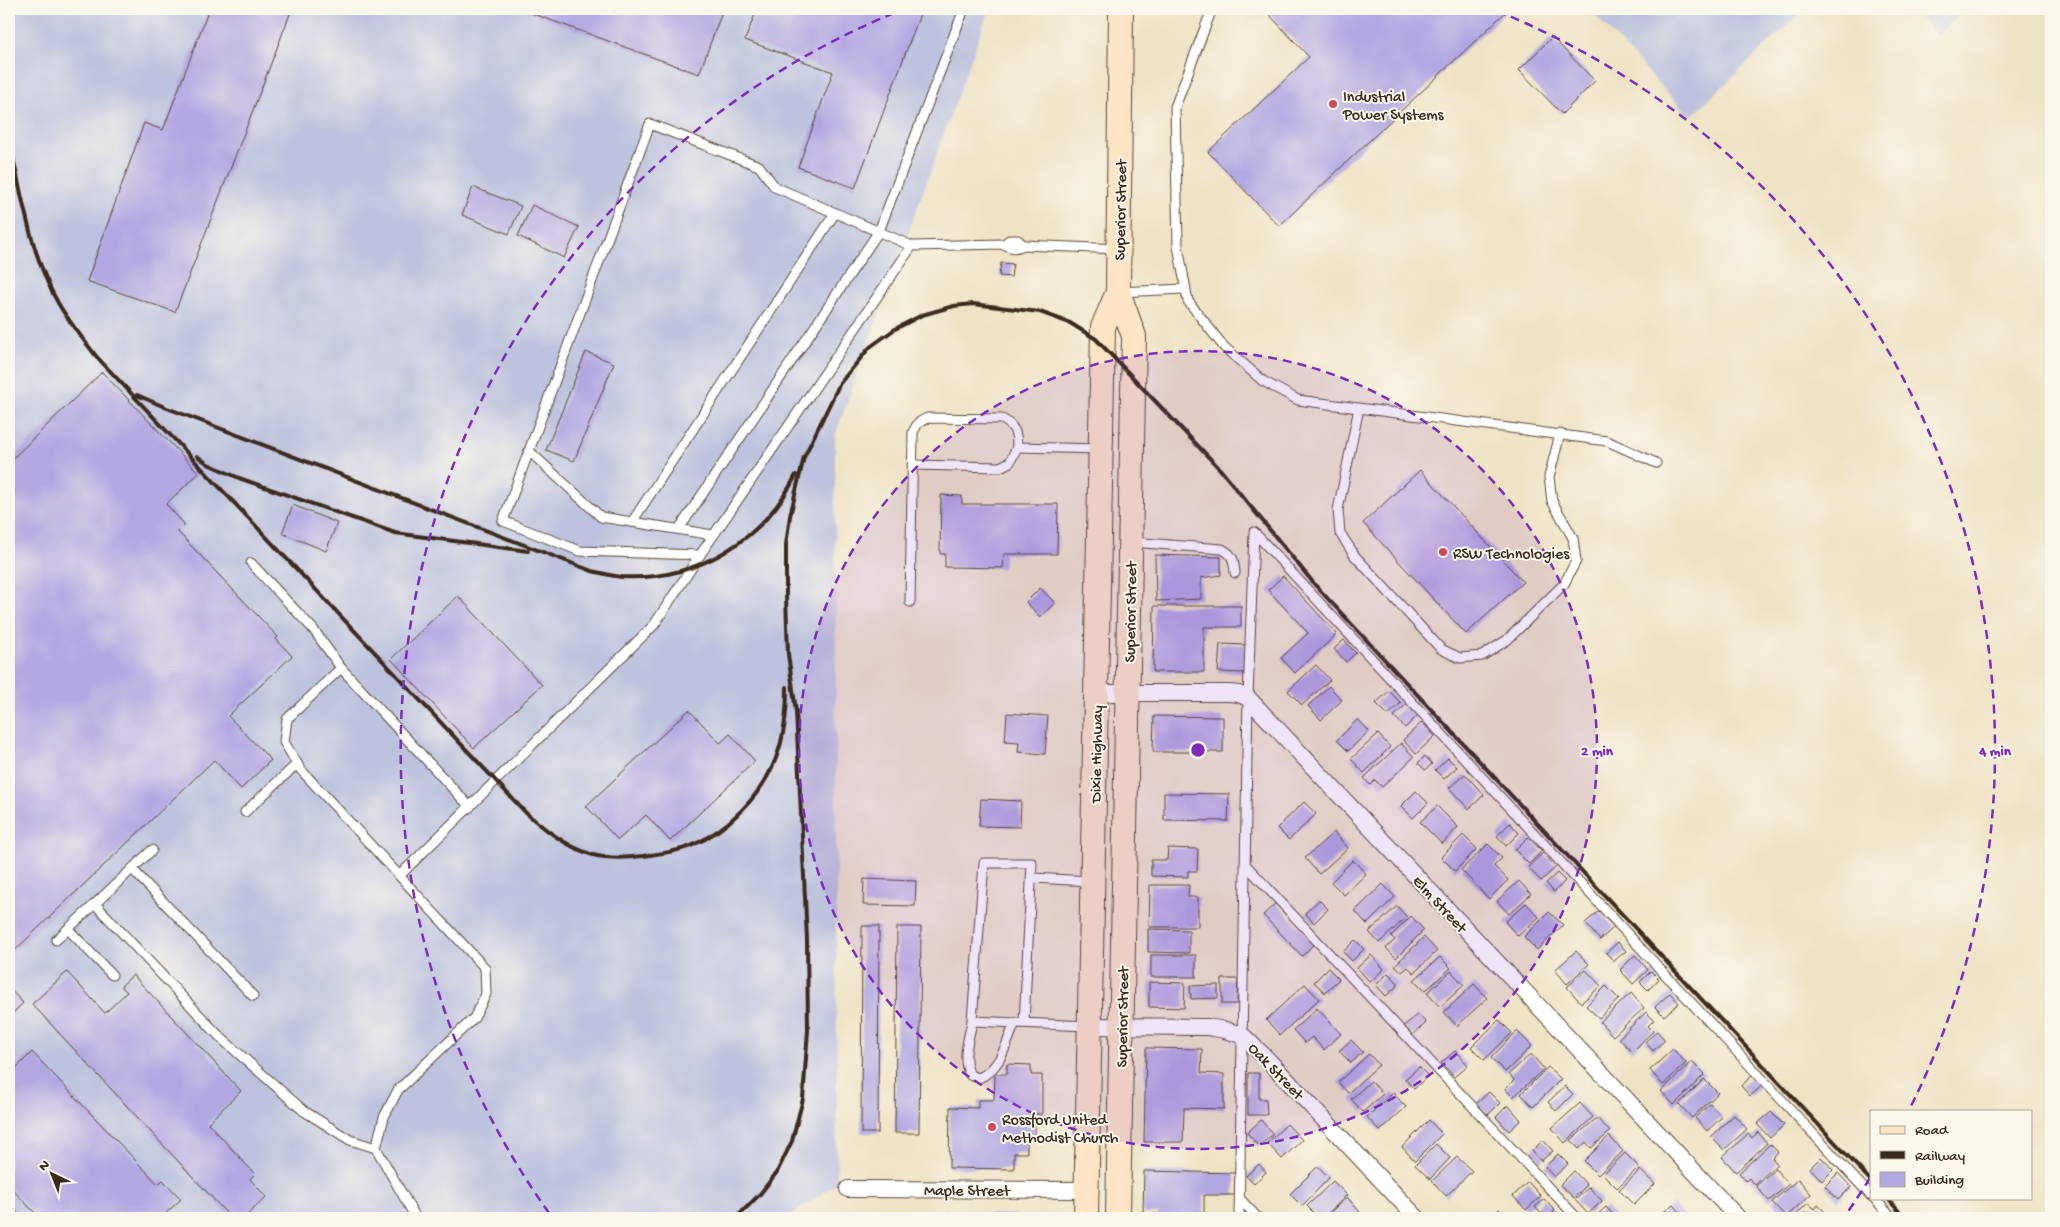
<svg xmlns="http://www.w3.org/2000/svg" width="2060" height="1227" font-family="'Gochi Hand',sans-serif">
  <style>
    .industrial { fill: #bdc3de }
    .building { fill: #b3a7e1 }
    .lines { fill: none; stroke-linecap: round; stroke-linejoin: round }
    .lane-casing { stroke: #564637; stroke-width: 11 }
    .street-casing { stroke: #564637; stroke-width: 18 }
    .secondary-casing { stroke: #564637; stroke-width: 26 }
    .lane { stroke: #fff; stroke-width: 9 }
    .street { stroke: #fff; stroke-width: 16 }
    .secondary { stroke: #fde5c5; stroke-width: 24 }
    .rail { stroke: #3b2a1e; stroke-width: 4 }
    .ring { fill: none; stroke: #7b2cbf; stroke-width: 2.5; stroke-dasharray: 9 6 }
    .poi-dot { fill: #d1495b; stroke: #fbf7ec; stroke-width: 2 }
    .labels { text-anchor: middle; stroke-width: 4; stroke-linejoin: round; paint-order: stroke }
    .poi-label { font-size: 16px; fill: #3b2a1e; stroke: #fbf7ec; text-anchor: start }
    .street-label { font-size: 16px; fill: #3b2a1e; stroke: #fbf7ec }
    .centre { fill: #7b2cbf; stroke: #fbf7ec; stroke-width: 2.5 }
    .ring-label { font-size: 15px; text-anchor: middle; font-weight: bold; fill: #7b2cbf; stroke: #fbf7ec; stroke-width: 4; stroke-linejoin: round; paint-order: stroke }
  </style>
  <rect width="100%" height="100%" fill="#fbf7ec"/>
  <filter id="ink" filterUnits="userSpaceOnUse"><feTurbulence type="fractalNoise" baseFrequency=".02" numOctaves="2"/><feDisplacementMap in="SourceGraphic" scale="10" xChannelSelector="R" yChannelSelector="G"/><feConvolveMatrix kernelMatrix="1 2 1 2 8 2 1 2 1" color-interpolation-filters="sRGB"/></filter>
  <filter id="wash" filterUnits="userSpaceOnUse"><feTurbulence type="fractalNoise" baseFrequency=".0096" numOctaves="4" result="noise"/><feDisplacementMap in="SourceGraphic" scale="20" xChannelSelector="R" yChannelSelector="G"/><feGaussianBlur stdDeviation="1.12" result="paint"/><feColorMatrix in="noise" values="0 0 0 0 0 0 0 0 0 0 0 0 0 0 0 0 0 1.4 0 .05"/><feComposite in="paint" operator="in"/></filter>
  <g filter="url(#wash)">
    <rect width="100%" height="100%" fill="#efe3c5"/>
    <g class="industrial">
      <polygon points="9,9 989,9 835,436 837,1183 787,1218 9,1218"/>
      <polygon points="1589,9 1805,9 1690,117"/>
      <polygon points="1913,9 1966,9 1938,35"/>
    </g>
    <g id="blocks">
      <g class="building">
        <polygon points="209,9 292,9 175,312 87,281 144,123 163,130"/>
        <polygon points="520,9 723,9 699,74"/>
        <polygon points="757,9 922,9 855,188 798,167 833,72 745,40"/>
        <polygon points="1264,9 1509,9 1279,226 1208,152 1309,57"/>
        <polygon points="1552,37 1595,81 1562,114 1519,70"/>
        <polygon points="473,187 521,206 509,234 462,215"/>
        <polygon points="532,205 579,227 564,258 518,236"/>
        <polygon points="1001,263 1013,264 1011,277 999,276"/>
        <polygon points="586,352 614,363 574,461 546,450"/>
        <polygon points="102,372 199,473 166,504 185,525 178,532 278,637 276,639 292,656 228,716 271,760 241,789 214,760 9,956 9,462"/>
        <polygon points="1420,470 1523,582 1466,634 1363,523"/>
        <polygon points="941,495 962,496 962,504 1058,504 1057,554 1004,554 1003,568 945,567 945,554 940,554"/>
        <polygon points="293,505 337,523 326,551 282,533"/>
        <polygon points="1155,555 1221,557 1221,575 1201,578 1201,599 1156,601"/>
        <polygon points="1283,576 1337,634 1295,673 1281,658 1308,633 1268,590"/>
        <polygon points="1040,588 1055,603 1040,617 1026,602"/>
        <polygon points="458,596 542,685 474,748 391,659"/>
        <polygon points="1154,606 1241,606 1241,627 1204,627 1204,672 1153,672"/>
        <polygon points="1344,640 1356,653 1346,662 1334,649"/>
        <polygon points="1220,644 1246,645 1245,673 1218,672"/>
        <polygon points="1316,665 1330,680 1302,705 1288,691"/>
        <polygon points="1329,686 1342,700 1321,720 1308,706"/>
        <polygon points="1389,691 1401,703 1388,715 1376,703"/>
        <polygon points="1407,704 1418,715 1405,728 1394,716"/>
        <polygon points="689,710 720,743 730,734 755,761 670,841 646,815 618,840 586,806"/>
        <polygon points="1007,713 1048,716 1045,754 1018,752 1019,742 1005,741"/>
        <polygon points="1154,716 1223,717 1223,752 1153,752"/>
        <polygon points="1358,719 1369,731 1348,751 1337,740"/>
        <polygon points="1422,722 1435,736 1416,754 1403,740"/>
        <polygon points="1378,734 1390,747 1364,773 1351,759"/>
        <polygon points="1401,743 1414,757 1382,787 1375,780 1370,785 1364,778"/>
        <polygon points="1425,756 1432,764 1425,770 1418,763"/>
        <polygon points="1448,758 1457,767 1444,779 1435,770"/>
        <polygon points="1465,774 1484,795 1469,809 1449,788"/>
        <polygon points="1416,791 1428,803 1413,818 1401,806"/>
        <polygon points="1164,793 1229,794 1228,821 1164,820"/>
        <polygon points="981,799 1021,801 1020,827 979,826"/>
        <polygon points="1304,802 1316,814 1289,840 1277,828"/>
        <polygon points="1437,806 1458,827 1442,844 1420,822"/>
        <polygon points="1510,823 1519,833 1506,846 1497,836"/>
        <polygon points="1334,832 1348,848 1319,874 1305,858"/>
        <polygon points="1463,835 1477,849 1455,871 1441,857"/>
        <polygon points="1528,837 1542,851 1529,864 1515,850"/>
        <polygon points="1488,844 1502,858 1494,866 1508,880 1489,899 1461,870"/>
        <polygon points="1168,848 1198,849 1197,871 1188,871 1188,877 1151,876 1151,860 1167,860"/>
        <polygon points="1543,853 1556,867 1541,881 1528,867"/>
        <polygon points="1353,860 1366,874 1344,895 1331,882"/>
        <polygon points="1557,873 1565,881 1554,892 1546,883"/>
        <polygon points="864,879 916,881 915,906 863,905"/>
        <polygon points="1519,881 1531,894 1509,914 1497,901"/>
        <polygon points="1383,884 1395,897 1367,924 1355,911"/>
        <polygon points="1150,885 1189,885 1188,897 1198,897 1198,927 1149,927"/>
        <polygon points="1319,900 1328,909 1314,923 1305,913"/>
        <polygon points="1276,903 1314,944 1302,956 1263,915"/>
        <polygon points="1526,903 1539,917 1518,936 1505,922"/>
        <polygon points="1397,906 1407,917 1379,943 1369,932"/>
        <polygon points="1599,911 1614,927 1600,940 1585,923"/>
        <polygon points="1549,912 1563,925 1537,950 1524,937"/>
        <polygon points="1411,916 1424,930 1396,958 1386,948 1395,940 1391,936"/>
        <polygon points="862,926 879,926 878,1133 861,1133"/>
        <polygon points="897,927 921,927 919,1133 895,1133"/>
        <polygon points="1148,929 1189,930 1189,953 1148,952"/>
        <polygon points="1424,937 1437,951 1414,973 1408,967 1402,972 1395,965"/>
        <polygon points="1355,940 1364,949 1352,961 1343,952"/>
        <polygon points="1618,942 1626,951 1614,961 1606,953"/>
        <polygon points="1576,951 1589,964 1567,984 1555,970"/>
        <rect x="1151" y="955" width="45" height="22"/>
        <polygon points="1371,955 1384,969 1370,982 1357,968"/>
        <polygon points="1635,955 1648,970 1633,984 1620,970"/>
        <polygon points="1440,957 1451,968 1425,991 1414,980"/>
        <polygon points="1328,968 1339,979 1325,993 1314,982"/>
        <polygon points="1586,970 1601,986 1581,1003 1567,987"/>
        <polygon points="1451,971 1464,985 1440,1007 1427,993"/>
        <polygon points="1651,971 1659,979 1648,990 1640,982"/>
        <polygon points="67,972 105,1013 127,992 121,986 133,975 241,1091 208,1123 255,1174 250,1179 266,1197 244,1218 231,1218 32,1004"/>
        <polygon points="1388,973 1399,984 1386,996 1376,985"/>
        <polygon points="1222,979 1238,979 1237,1004 1222,1004"/>
        <polygon points="1149,982 1185,983 1184,1008 1149,1007"/>
        <polygon points="1305,984 1319,999 1280,1035 1266,1020"/>
        <polygon points="1474,984 1487,998 1457,1026 1444,1012"/>
        <polygon points="1218,985 1218,998 1191,999 1190,986"/>
        <polygon points="1606,986 1619,999 1599,1018 1586,1006"/>
        <polygon points="9,988 23,1003 9,1017"/>
        <polygon points="1631,993 1644,1008 1613,1036 1600,1022"/>
        <polygon points="1670,993 1679,1003 1664,1016 1655,1007"/>
        <polygon points="1317,1008 1341,1034 1324,1050 1312,1037 1305,1043 1293,1030"/>
        <polygon points="1646,1012 1654,1020 1648,1026 1653,1031 1632,1052 1619,1038"/>
        <polygon points="1418,1014 1426,1023 1412,1035 1404,1026"/>
        <polygon points="1499,1020 1512,1033 1484,1060 1471,1047"/>
        <polygon points="1517,1031 1532,1046 1505,1072 1491,1058"/>
        <polygon points="1657,1031 1665,1040 1653,1051 1645,1042"/>
        <polygon points="1351,1040 1363,1052 1351,1063 1339,1051"/>
        <polygon points="1146,1048 1202,1049 1201,1073 1224,1074 1224,1109 1184,1108 1183,1142 1144,1142"/>
        <polygon points="1673,1049 1686,1063 1663,1085 1650,1070"/>
        <polygon points="1455,1051 1468,1065 1454,1077 1441,1063"/>
        <polygon points="32,1052 158,1184 163,1180 181,1199 161,1218 40,1218 9,1186 9,1075"/>
        <polygon points="1369,1054 1379,1065 1348,1093 1338,1082"/>
        <polygon points="1531,1054 1544,1069 1513,1097 1505,1089 1514,1080 1509,1074"/>
        <polygon points="1692,1061 1705,1074 1674,1105 1661,1091"/>
        <polygon points="1007,1064 1031,1065 1031,1075 1042,1075 1042,1114 1035,1114 1035,1140 1027,1140 1027,1153 1014,1153 1014,1169 949,1168 950,1107 978,1108 978,1100 994,1100 995,1074 1007,1074"/>
        <polygon points="1419,1067 1428,1076 1414,1089 1405,1079"/>
        <polygon points="1548,1067 1561,1079 1533,1107 1521,1094"/>
        <polygon points="1248,1073 1259,1073 1259,1099 1266,1099 1267,1115 1248,1115"/>
        <polygon points="1753,1075 1763,1085 1750,1096 1741,1086"/>
        <polygon points="1704,1079 1718,1093 1692,1118 1679,1104"/>
        <polygon points="1371,1081 1383,1094 1363,1112 1351,1099"/>
        <polygon points="1565,1086 1573,1094 1556,1111 1548,1102"/>
        <polygon points="1489,1092 1500,1103 1488,1115 1476,1104"/>
        <polygon points="1393,1093 1406,1107 1380,1131 1367,1117"/>
        <polygon points="1580,1103 1593,1117 1565,1143 1552,1128"/>
        <polygon points="1710,1104 1722,1117 1707,1131 1695,1118"/>
        <polygon points="1508,1105 1521,1120 1509,1131 1496,1117"/>
        <polygon points="1771,1112 1784,1125 1770,1138 1757,1124"/>
        <polygon points="1734,1115 1747,1129 1724,1150 1711,1137"/>
        <polygon points="1597,1118 1610,1132 1591,1148 1586,1142 1579,1149 1571,1140"/>
        <polygon points="1261,1120 1273,1134 1259,1146 1247,1133"/>
        <polygon points="1429,1120 1442,1134 1415,1161 1402,1147"/>
        <polygon points="1287,1124 1302,1140 1282,1159 1267,1143"/>
        <polygon points="1758,1132 1767,1143 1736,1172 1722,1157 1748,1134 1752,1138"/>
        <polygon points="1609,1136 1623,1151 1598,1175 1584,1161"/>
        <polygon points="1543,1140 1553,1151 1541,1161 1532,1151"/>
        <polygon points="1436,1144 1450,1158 1430,1179 1415,1165"/>
        <polygon points="1770,1144 1778,1152 1772,1158 1777,1164 1755,1185 1749,1178 1746,1181 1739,1173"/>
        <polygon points="1625,1153 1639,1167 1617,1188 1603,1174"/>
        <polygon points="1558,1154 1568,1164 1554,1177 1545,1167"/>
        <polygon points="1457,1157 1472,1171 1446,1196 1432,1181"/>
        <polygon points="1821,1157 1833,1170 1822,1181 1810,1168"/>
        <polygon points="1259,1164 1266,1172 1254,1184 1246,1176"/>
        <polygon points="1318,1166 1329,1178 1302,1206 1290,1194"/>
        <polygon points="1775,1169 1789,1184 1769,1201 1756,1186"/>
        <polygon points="1640,1170 1655,1184 1634,1205 1619,1190"/>
        <polygon points="1144,1171 1235,1173 1235,1195 1204,1195 1204,1218 1158,1218 1158,1214 1143,1214"/>
        <polygon points="1574,1171 1587,1185 1574,1198 1560,1185"/>
        <polygon points="1838,1173 1851,1187 1838,1200 1825,1186"/>
        <polygon points="1798,1179 1811,1194 1786,1217 1772,1202"/>
        <polygon points="1333,1181 1347,1195 1323,1218 1319,1218 1307,1206"/>
        <polygon points="1528,1182 1541,1196 1526,1210 1513,1196"/>
        <polygon points="1589,1187 1602,1201 1588,1214 1575,1200"/>
        <polygon points="1347,1197 1360,1212 1353,1218 1326,1218 1325,1217"/>
        <polygon points="1544,1199 1555,1211 1547,1218 1545,1218 1535,1207"/>
        <polygon points="1808,1203 1815,1209 1818,1205 1826,1213 1820,1218 1793,1218"/>
        <polygon points="1673,1204 1686,1218 1657,1218"/>
        <polygon points="1606,1207 1616,1218 1594,1218"/>
        <polygon points="1499,1209 1508,1218 1490,1218"/>
        <polygon points="949,1213 1017,1215 1017,1218 948,1218"/>
      </g>
    </g>
  </g>
  <g filter="url(#ink)">
    <use href="#blocks" fill-opacity="0" stroke="#564637" stroke-width="1"/>
    <g class="lines">
      <g class="lane-casing">
        <g id="lane">
          <polyline points="1212,9 1175,107 1178,246 1188,301 1224,347 1263,381 1298,400 1607,441 1656,463"/>
          <polyline points="1004,244 1009,240 1018,240 1023,245"/>
          <path d="M 912,246 L 700,555 L 580,551 L 503,521 L 650,124 L 759,166 L 775,187 L 912,246 L 1004,244 C 1010,248 1017,249 1023,245 L 1119,249"/>
          <polyline points="1118,292 1185,289"/>
          <polyline points="1359,408 1338,510 1340,533 1355,556 1441,649 1460,658 1482,656 1507,640 1564,584 1576,561 1573,538 1552,501 1549,477 1560,434"/>
          <polyline points="529,451 601,517 713,535"/>
          <polyline points="912,465 1000,467 1010,462 1017,447"/>
          <polyline points="632,522 835,213"/>
          <polyline points="679,529 879,231 964,9"/>
          <path d="M 1131,542 L 1222,549 C 1233,554 1234,561 1235,573"/>
          <polyline points="251,563 313,629 341,668"/>
          <path d="M 910,602 L 913,432 L 918,423 L 927,418 L 1002,419 C 1015,426 1017,433 1017,447 L 1101,449"/>
          <polyline points="245,812 297,764"/>
          <polyline points="1245,864 1577,1218"/>
          <polyline points="132,869 253,996"/>
          <polyline points="400,875 654,625 700,555"/>
          <polyline points="1032,878 1091,881"/>
          <polyline points="95,904 152,850"/>
          <polyline points="68,929 112,975"/>
          <polyline points="56,940 95,904 221,1038 304,1111 350,1140 376,1148 416,1218"/>
          <path d="M 972,1021 C 969,1039 961,1058 970,1075 L 979,1078 C 1001,1068 1006,1044 1015,1023"/>
          <polyline points="1024,1023 1032,863 984,863 972,1021 1089,1026"/>
          <polyline points="376,1148 384,1117 398,1090 474,1018 486,994 485,968 301,770 284,742 287,719 341,668 470,807"/>
          <polyline points="1874,1198 1892,1218"/>
          <polyline points="1240,1199 1258,1218"/>
          <polyline points="9,1211 15,1218"/>
          <polyline points="1239,1218 1248,698 1254,532 1871,1196"/>
        </g>
      </g>
      <g class="street-casing">
        <g id="street">
          <polyline points="1096,693 1229,693 1239,694 1248,698 1738,1218"/>
          <polyline points="1090,1026 1208,1027 1225,1030 1242,1035 1265,1057 1417,1218"/>
          <polyline points="848,1189 1086,1190"/>
        </g>
      </g>
      <g class="secondary-casing">
        <g id="secondary">
          <polyline points="1086,1218 1103,327 1118,292"/>
          <polyline points="1118,1218 1134,336 1118,292 1121,9"/>
        </g>
      </g>
      <use href="#lane" class="lane"/>
      <use href="#street" class="street"/>
      <use href="#secondary" class="secondary"/>
      <g class="rail">
        <path d="M 9,140 C 22,194 30,254 58,303 C 69,322 83,339 96,356 L 526,813 C 547,831 567,847 593,855 C 609,859 627,858 643,856 C 658,854 676,852 691,846 C 728,830 762,795 776,758 C 785,735 787,710 787,687"/>
        <path d="M 137,395 L 167,408 L 592,571 C 602,573 612,576 622,577 C 696,581 763,541 796,475"/>
        <polyline points="197,456 208,464 239,478 395,533 528,551"/>
        <polyline points="1887,1198 1905,1218"/>
        <polyline points="736,1218 760,1194 777,1172 792,1141 803,1099 808,1030 807,939 796,711 788,654 786,597 786,545 790,516 804,457 840,383 870,347 895,329 922,315 954,306 973,304 1040,312 1070,323 1096,339 1219,468 1316,586 1871,1181"/>
      </g>
    </g>
  </g>
  <circle cx="1198" cy="750" r="399" fill="#7b2cbf" fill-opacity=".12"/>
  <g class="ring">
    <circle cx="1198" cy="750" r="399"/>
    <path d="M1870 1178A797 797 0 0 1 1847 1213M549 1213A797 797 0 0 1 899 11M1497 11A797 797 0 0 1 1911 1106"/>
  </g>
  <g class="poi-dot">
    <circle cx="1333" cy="104" r="5"/>
    <circle cx="1443" cy="552" r="5"/>
    <circle cx="992" cy="1127" r="5"/>
  </g>
  <g class="labels">
    <g class="poi-label">
      <text x="1343" y="101">Industrial<tspan x="1343" dy="18">Power Systems</tspan></text>
      <text x="1453" y="558">RSW Technologies</text>
      <text x="1002" y="1124">Rossford United<tspan x="1002" dy="18">Methodist Church</tspan></text>
    </g>
    <g class="street-label">
      <text transform="translate(1119 210) rotate(-89)" y="6">Superior Street</text>
      <text transform="translate(1129 612) rotate(-89)" y="6">Superior Street</text>
      <text transform="translate(1095 754) rotate(-89)" y="6">Dixie Highway</text>
      <text transform="translate(1441 903) rotate(47)" y="6">Elm Street</text>
      <text transform="translate(1121 1017) rotate(-89)" y="6">Superior Street</text>
      <text transform="translate(1277 1070) rotate(46)" y="6">Oak Street</text>
      <text x="967" y="1195">Maple Street</text>
    </g>
  </g>
  <circle cx="1198" cy="750" r="8" class="centre"/>
  <g class="ring-label">
    <text x="1597" y="755">2 min</text>
    <text x="1995" y="755">4 min</text>
  </g>
  <rect width="2060" height="1227" fill="none" stroke="#fbf7ec" stroke-width="30"/>
  <rect x="1870" y="1110" width="162" height="90" fill="#fbf7ec" stroke="#aea59a"/>
  <rect x="1880" y="1126" width="25" height="8" fill="#fde5c5" stroke="#aea59a"/>
  <text x="1915" y="1134" font-size="15" fill="#3b2a1e">Road</text>
  <rect x="1880" y="1151" width="25" height="8" fill="#3b2a1e" stroke="#aea59a"/>
  <text x="1915" y="1160" font-size="15" fill="#3b2a1e">Railway</text>
  <rect x="1880" y="1172" width="25" height="15" fill="#b3a7e1" stroke="#aea59a"/>
  <text x="1915" y="1184" font-size="15" fill="#3b2a1e">Building</text>
  <g transform="translate(52 1174) rotate(317)" stroke="#fbf7ec" stroke-width="4" paint-order="stroke">
  <path d="M0-4L9 19L0 12L-9 19Z" fill="#3b2a1e"/>
  <text y="-8" font-size="14" font-weight="bold" text-anchor="middle" fill="#3b2a1e">N</text>
  </g>
</svg>
